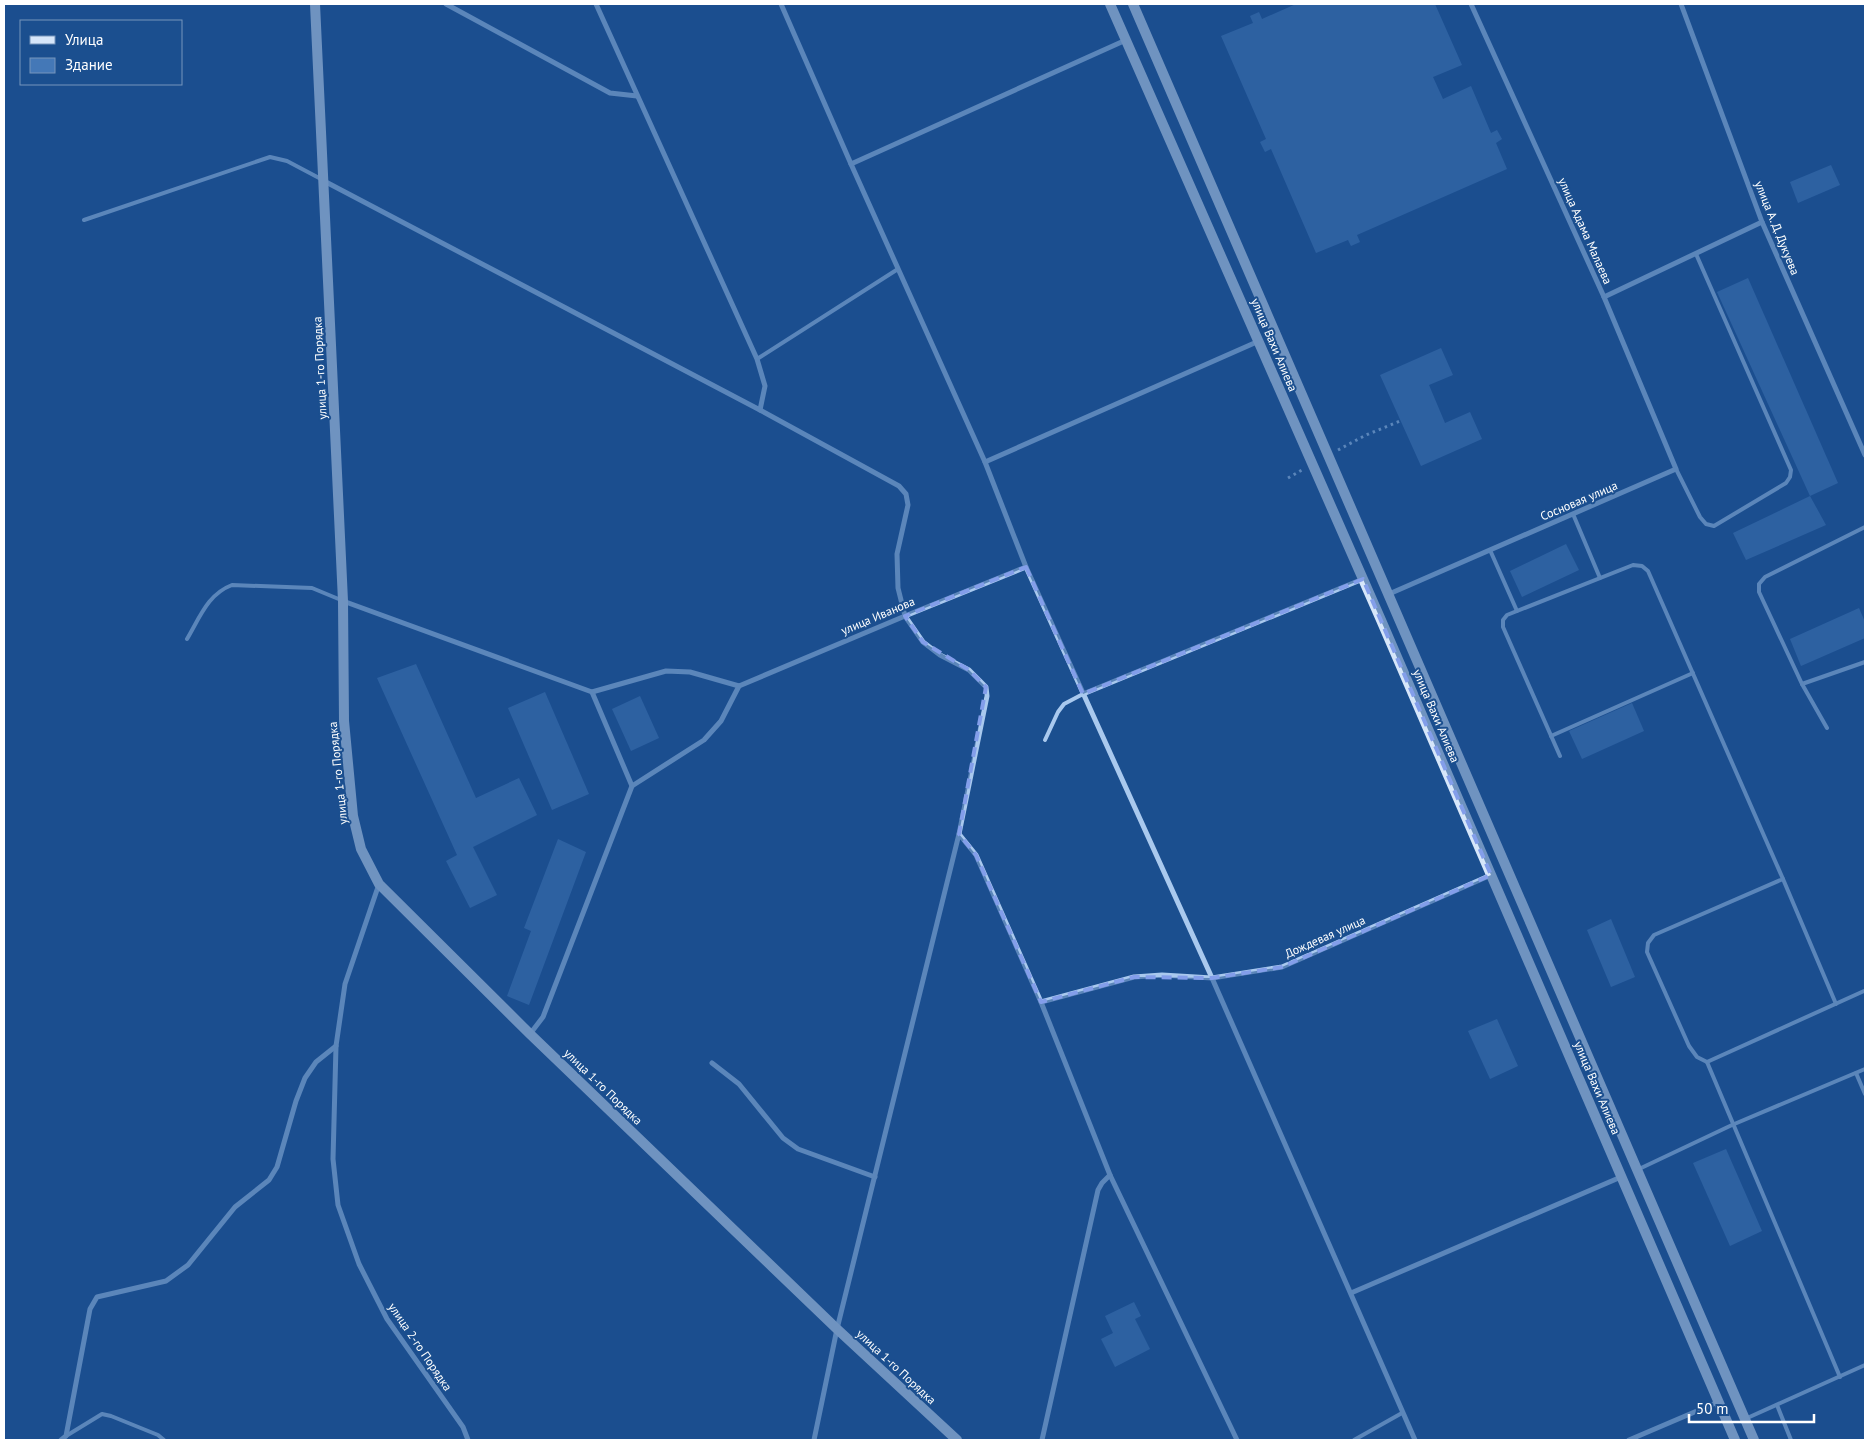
<svg xmlns="http://www.w3.org/2000/svg" width="1869" height="1444" font-family="'PT Sans',sans-serif">
  <style>
    .building { fill: #4478b7 }
    .lines { fill: none; stroke-linecap: round; stroke-linejoin: round }
    .path { stroke: #a9c9ee; stroke-width: 3; stroke-dasharray: 2.5 4; stroke-linecap: butt }
    .lane { stroke: #a9c9ee; stroke-width: 4 }
    .street { stroke: #a9c9ee; stroke-width: 5 }
    .secondary { stroke: #d6e6fa; stroke-width: 10 }
    .marked { fill: none; stroke: #839eea; stroke-width: 4; stroke-dasharray: 10 6; stroke-linejoin: round }
    .labels { text-anchor: middle; stroke-width: 4; stroke-linejoin: round; paint-order: stroke }
    .street-label { font-size: 12px; fill: #fff; stroke: #1b4f8f }
  </style>
  <rect width="100%" height="100%" fill="#1b4f8f"/>
  <g class="building">
    <polygon points="1296,4 1435,4 1462,65 1433,77 1443,99 1471,86 1491,133 1497,130 1502,139 1496,143 1507,169 1357,235 1360,242 1351,246 1348,240 1316,253 1271,149 1265,152 1260,142 1266,139 1221,36 1253,23 1250,16 1259,12 1262,19"/>
    <polygon points="1831,165 1840,185 1798,203 1790,182"/>
    <polygon points="1748,278 1838,483 1810,496 1717,292"/>
    <polygon points="1441,348 1453,375 1429,385 1445,423 1470,412 1482,439 1421,466 1380,375"/>
    <polygon points="1810,496 1826,525 1746,560 1733,533"/>
    <polygon points="1566,544 1579,570 1522,597 1510,571"/>
    <polygon points="1859,608 1865,622 1865,638 1801,666 1790,639"/>
    <polygon points="416,664 476,798 519,778 537,815 473,847 497,895 470,908 446,861 457,855 377,678"/>
    <polygon points="545,692 589,794 552,810 508,708"/>
    <polygon points="640,696 659,738 631,751 612,709"/>
    <polygon points="1632,703 1644,731 1582,759 1569,731"/>
    <polygon points="558,839 586,852 529,1005 507,996 531,931 524,928"/>
    <polygon points="1611,919 1635,977 1611,987 1587,930"/>
    <polygon points="1497,1019 1518,1066 1490,1079 1468,1031"/>
    <polygon points="1726,1149 1762,1231 1730,1246 1693,1163"/>
    <polygon points="1134,1302 1141,1316 1135,1319 1150,1349 1115,1367 1101,1339 1113,1333 1105,1316"/>
  </g>
  <g class="lines">
    <g class="path">
      <polyline points="1338,450 1366,435 1400,421"/>
      <polyline points="1288,478 1302,470"/>
    </g>
    <g class="lane">
      <polyline points="84,220 270,157 287,161 321,179"/>
      <polyline points="757,359 898,269"/>
      <polyline points="1676,469 1700,517 1706,524 1714,526 1786,483 1790,477 1791,470 1696,254"/>
      <polyline points="1573,514 1600,578"/>
      <polyline points="1490,550 1517,611"/>
      <path d="M 187,639 C 200,617 208,594 232,585 L 312,588 L 341,600"/>
      <polyline points="1802,684 1865,662"/>
      <polyline points="1827,728 1802,684 1759,592 1759,584 1765,577 1865,527"/>
      <polyline points="1551,736 1693,673"/>
      <polyline points="1045,740 1058,712 1064,704 1083,694"/>
      <polyline points="1560,756 1503,627 1503,620 1507,615 1633,565 1642,566 1648,571 1783,879 1654,935 1648,943 1647,952 1689,1046 1697,1057 1707,1062 1864,991"/>
      <polyline points="1783,879 1836,1004"/>
      <polyline points="1707,1062 1840,1377"/>
      <polyline points="1856,1073 1865,1094"/>
      <polyline points="1639,1169 1732,1125 1865,1069"/>
      <polyline points="1777,1405 1791,1440"/>
      <polyline points="1745,1419 1865,1365"/>
      <polyline points="66,1436 102,1414 111,1416 158,1435 164,1440"/>
      <polyline points="1354,1440 1402,1413"/>
    </g>
    <g class="street">
      <polyline points="446,4 610,93 637,96"/>
      <polyline points="596,4 757,359 765,386 760,410"/>
      <polyline points="781,4 851,164 985,462 1026,567 1212,978 1415,1440"/>
      <polyline points="1681,4 1762,222 1865,455"/>
      <polyline points="851,164 1126,40"/>
      <polyline points="324,181 760,410 899,486 906,494 908,505 897,554 898,588 905,616 923,642 940,655 969,670 986,687 987,696 959,834 837,1329 814,1440"/>
      <polyline points="1604,297 1762,222"/>
      <polyline points="985,462 1259,341"/>
      <polyline points="1389,594 1676,469 1604,297 1471,4"/>
      <polyline points="343,601 592,692 632,786 543,1017 530,1034"/>
      <polyline points="592,692 666,671 690,672 739,686 905,616 1026,567"/>
      <polyline points="1083,694 1363,579"/>
      <polyline points="632,786 704,740 721,721 739,686"/>
      <polyline points="959,834 976,855 1041,1002 1110,1175 1237,1440"/>
      <polyline points="379,884 345,984 336,1046 333,1159 338,1205 359,1264 387,1319 463,1427 468,1440"/>
      <polyline points="1041,1002 1134,977 1162,975 1212,978 1282,967 1491,875"/>
      <polyline points="712,1063 739,1084 783,1138 798,1149 875,1177"/>
      <polyline points="1351,1293 1621,1177"/>
      <polyline points="61,1440 66,1436 90,1309 97,1297 166,1281 188,1265 235,1207 269,1180 277,1167 296,1101 305,1078 316,1062 336,1046"/>
      <polyline points="1042,1440 1098,1190 1102,1183 1110,1175"/>
      <polyline points="1629,1440 1718,1402"/>
    </g>
    <g class="secondary">
      <polyline points="315,4 343,601 344,721 353,816 361,849 379,884 530,1034 837,1329 957,1440"/>
      <polyline points="1110,4 1381,620 1735,1440"/>
      <polyline points="1133,4 1754,1440"/>
    </g>
  </g>
  <path d="M0 0H1869V1444H0ZM 1026,567 L 1083,694 L 1363,579 L 1491,875 L 1282,967 L 1212,978 L 1134,977 L 1041,1002 L 976,855 L 959,834 L 986,687 L 969,670 L 923,642 L 905,616 Z" fill="#1b4f8f" fill-opacity=".55" fill-rule="evenodd"/>
  <path class="marked" d="M 1026,567 L 1083,694 L 1363,579 L 1491,875 L 1282,967 L 1212,978 L 1134,977 L 1041,1002 L 976,855 L 959,834 L 986,687 L 969,670 L 923,642 L 905,616 Z"/>
  <g class="labels">
    <g class="street-label">
      <text transform="translate(1777 228) rotate(68)" y="4">улица А. Д. Дукуева</text>
      <text transform="translate(1585 231) rotate(66)" y="4">улица Адама Малаева</text>
      <text transform="translate(1274 345) rotate(67)" y="4">улица Вахи Алиева</text>
      <text transform="translate(320 368) rotate(-93)" y="4">улица 1-го Порядка</text>
      <text transform="translate(1579 501) rotate(-23)" y="4">Сосновая улица</text>
      <text transform="translate(878 616) rotate(-23)" y="4">улица Иванова</text>
      <text transform="translate(1436 716) rotate(67)" y="4">улица Вахи Алиева</text>
      <text transform="translate(338 773) rotate(-96)" y="4">улица 1-го Порядка</text>
      <text transform="translate(1325 937) rotate(-24)" y="4">Дождевая улица</text>
      <text transform="translate(603 1087) rotate(44)" y="4">улица 1-го Порядка</text>
      <text transform="translate(1597 1088) rotate(67)" y="4">улица Вахи Алиева</text>
      <text transform="translate(420 1347) rotate(56)" y="4">улица 2-го Порядка</text>
      <text transform="translate(896 1367) rotate(43)" y="4">улица 1-го Порядка</text>
    </g>
  </g>
  <rect width="1869" height="1444" fill="none" stroke="#ffffff" stroke-width="10"/>
  <rect x="20" y="20" width="162" height="65" fill="#1b4f8f" stroke="#7695bc"/>
  <rect x="30" y="36" width="25" height="8" fill="#d6e6fa" stroke="#7695bc"/>
  <text x="65" y="45" font-size="15" fill="#ffffff">Улица</text>
  <rect x="30" y="58" width="25" height="15" fill="#4478b7" stroke="#7695bc"/>
  <text x="65" y="70" font-size="15" fill="#ffffff">Здание</text>
  <path d="M1689 1414v8h125v-8" fill="none" stroke="#ffffff" stroke-width="2.5"/>
  <text x="1696" y="1414" font-size="15" fill="#ffffff" stroke="#1b4f8f" stroke-width="4" paint-order="stroke">50 m</text>
</svg>
